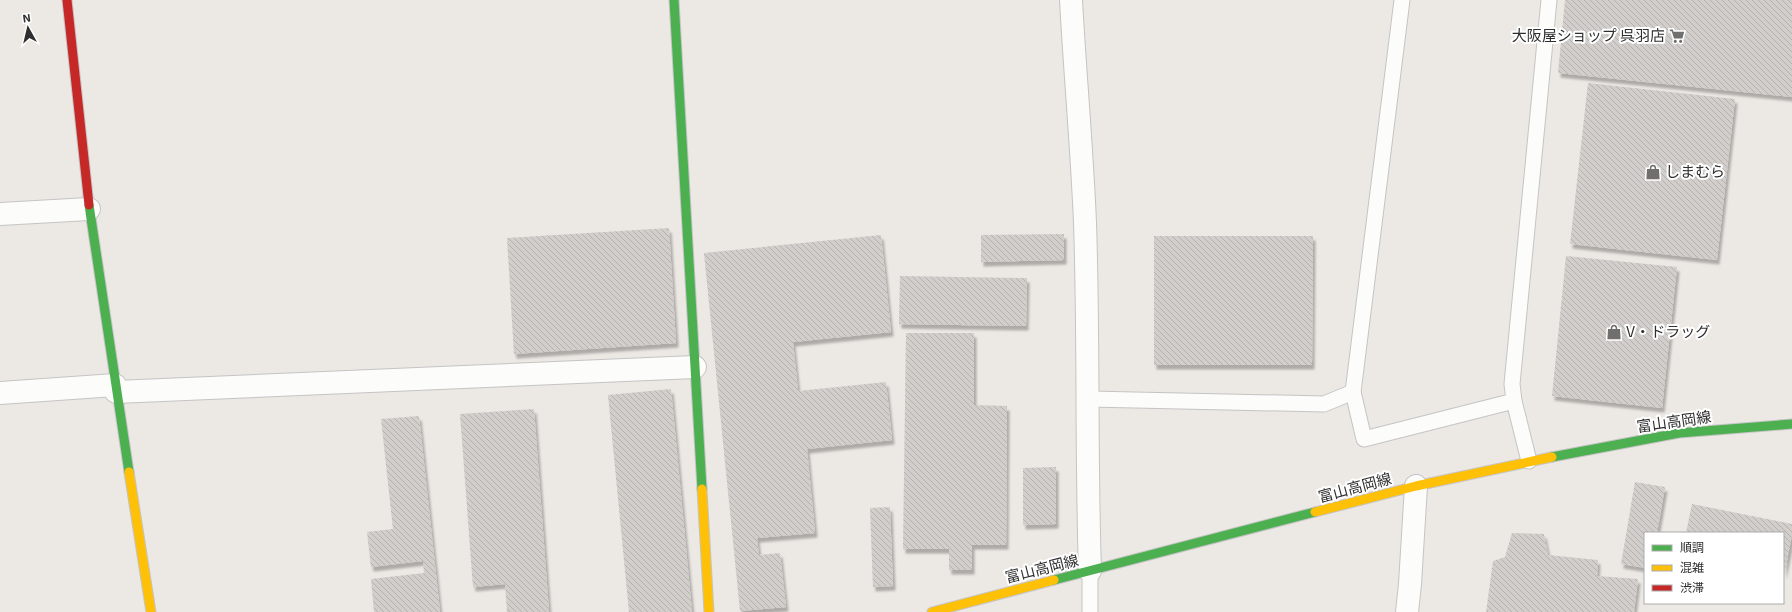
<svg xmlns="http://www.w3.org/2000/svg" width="1792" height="612" font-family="'Exo 2','Noto Sans JP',sans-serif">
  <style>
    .building { fill: url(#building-back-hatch); filter: url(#shadow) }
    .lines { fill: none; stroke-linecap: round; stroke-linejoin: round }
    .lane-casing { stroke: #c5c4c5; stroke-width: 17 }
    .street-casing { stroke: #c5c4c5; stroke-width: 24 }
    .fast-casing { stroke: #c5c4c5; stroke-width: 11 }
    .slow-casing { stroke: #c5c4c5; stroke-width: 11 }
    .jam-casing { stroke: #c5c4c5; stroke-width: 11 }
    .lane { stroke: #fcfcfb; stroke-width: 15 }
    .street { stroke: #fcfcfb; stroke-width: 22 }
    .fast { stroke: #4caf50; stroke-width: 9 }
    .slow { stroke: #ffc107; stroke-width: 9 }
    .jam { stroke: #c62828; stroke-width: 9 }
    .labels { text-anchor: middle; stroke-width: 4; stroke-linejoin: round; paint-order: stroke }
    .poi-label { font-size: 15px; fill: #2e2e2e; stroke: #fff; text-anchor: start }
    .street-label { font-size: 15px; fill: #2e2e2e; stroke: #fff }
  </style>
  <defs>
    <pattern id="building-back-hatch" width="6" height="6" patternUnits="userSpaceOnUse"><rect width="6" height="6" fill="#d1cecb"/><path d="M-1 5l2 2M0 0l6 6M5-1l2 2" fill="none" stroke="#b4b1af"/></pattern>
    <filter id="shadow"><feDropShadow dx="2.5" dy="4.5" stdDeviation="1" flood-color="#0004"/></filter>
  </defs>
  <rect width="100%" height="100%" fill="#ece8e4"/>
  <g class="building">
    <polygon points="1565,0 1792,0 1792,97 1558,73"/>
    <polygon points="1588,83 1735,99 1717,260 1570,244"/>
    <polygon points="669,228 676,343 514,354 507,238"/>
    <polygon points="1064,234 1064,260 981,262 981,235"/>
    <polygon points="881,235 891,332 793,342 798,391 886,382 892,440 807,449 815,533 757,538 759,555 780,553 786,607 740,611 704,253"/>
    <polygon points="1154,236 1313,236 1312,365 1154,365"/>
    <polygon points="1566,256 1677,267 1662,408 1552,396"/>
    <polygon points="900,276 1027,278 1026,326 899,324"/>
    <polygon points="906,333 974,333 974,405 1007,406 1006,545 972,545 972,570 949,570 949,549 903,549"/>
    <polygon points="671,389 692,612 629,612 608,395"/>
    <polygon points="534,409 549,612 507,612 505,584 473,587 460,414"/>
    <polygon points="419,416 440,612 374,612 371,579 424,573 423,561 371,567 367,532 393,529 381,419"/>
    <polygon points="1056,467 1056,524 1023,525 1023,468"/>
    <polygon points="1635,482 1665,487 1657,533 1645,533 1645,568 1621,564"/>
    <polygon points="1692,504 1792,524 1792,535 1784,575 1783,533 1686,533"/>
    <polygon points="890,507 893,586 873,587 870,508"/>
    <polygon points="1512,533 1544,534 1548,555 1598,560 1597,576 1638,579 1634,612 1486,612 1493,561 1505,557"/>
  </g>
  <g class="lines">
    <g class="lane-casing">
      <g id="lane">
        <polyline points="1402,0 1353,392 1364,439 1514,401 1512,384 1549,0"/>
        <polyline points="1089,399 1324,404 1353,392"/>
        <polyline points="1514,401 1529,461"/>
        <polyline points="1090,571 1090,612"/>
      </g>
    </g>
    <g class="street-casing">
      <g id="street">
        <path d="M 1071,0 C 1075,74 1082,149 1085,223 C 1089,339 1086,455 1090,571"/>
        <polyline points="0,214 89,209"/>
        <polyline points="116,392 695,367"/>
        <polyline points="0,393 115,385"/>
        <polyline points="1407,612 1410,584 1416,486"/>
      </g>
    </g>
    <g class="fast-casing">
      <g id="fast">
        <polyline points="674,0 702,489"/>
        <polyline points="89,205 129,472"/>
        <polyline points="1552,457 1679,433 1792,424"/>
        <polyline points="1054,580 1315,512"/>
      </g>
    </g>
    <g class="slow-casing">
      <g id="slow">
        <polyline points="129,472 151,612"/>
        <polyline points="702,489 709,612"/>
        <polyline points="1315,512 1416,486 1552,457"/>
        <polyline points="932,612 1054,580"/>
      </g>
    </g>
    <g class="jam-casing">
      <polyline id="jam" points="67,0 89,205"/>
    </g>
    <use href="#lane" class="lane"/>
    <use href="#street" class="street"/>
    <use href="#fast" class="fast"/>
    <use href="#slow" class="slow"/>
    <use href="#jam" class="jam"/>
  </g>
  <defs>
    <g id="supermarket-bare" transform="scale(1.2)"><path d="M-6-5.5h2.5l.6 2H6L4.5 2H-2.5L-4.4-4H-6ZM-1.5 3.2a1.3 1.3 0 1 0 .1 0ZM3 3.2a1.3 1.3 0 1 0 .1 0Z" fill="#706f6e" stroke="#fff" stroke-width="2.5" paint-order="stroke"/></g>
    <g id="shop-bare" transform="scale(1.2)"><path d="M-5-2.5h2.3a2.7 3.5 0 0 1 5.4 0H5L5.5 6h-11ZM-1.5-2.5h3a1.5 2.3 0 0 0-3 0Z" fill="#706f6e" stroke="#fff" stroke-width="2.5" paint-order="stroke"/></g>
  </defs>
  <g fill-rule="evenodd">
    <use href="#supermarket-bare" x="1677" y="36"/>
    <use href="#shop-bare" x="1653" y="172"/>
    <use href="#shop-bare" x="1614" y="332"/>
  </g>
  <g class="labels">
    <g class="poi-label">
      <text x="1665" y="41" text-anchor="end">大阪屋ショップ 呉羽店</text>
      <text x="1665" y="177">しまむら</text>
      <text x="1626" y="337">V・ドラッグ</text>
    </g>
    <g class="street-label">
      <text transform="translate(1674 422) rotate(-8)" y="5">富山高岡線</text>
      <text transform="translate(1355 488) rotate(-15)" y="5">富山高岡線</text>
      <text transform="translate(1042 569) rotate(-14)" y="5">富山高岡線</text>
    </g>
  </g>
  <rect x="1644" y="532" width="140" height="72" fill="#ffffff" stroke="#ababab"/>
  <rect x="1652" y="545" width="20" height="6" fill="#4caf50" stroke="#ababab"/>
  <text x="1680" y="552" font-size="12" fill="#2e2e2e">順調</text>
  <rect x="1652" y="565" width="20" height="6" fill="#ffc107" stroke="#ababab"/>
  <text x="1680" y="572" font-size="12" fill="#2e2e2e">混雑</text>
  <rect x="1652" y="585" width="20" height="6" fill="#c62828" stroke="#ababab"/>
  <text x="1680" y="592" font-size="12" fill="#2e2e2e">渋滞</text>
  <g transform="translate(28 28) rotate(352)" stroke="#ffffff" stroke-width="3" paint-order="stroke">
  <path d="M0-3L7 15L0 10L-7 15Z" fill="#2e2e2e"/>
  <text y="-6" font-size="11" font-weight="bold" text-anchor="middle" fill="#2e2e2e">N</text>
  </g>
</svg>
